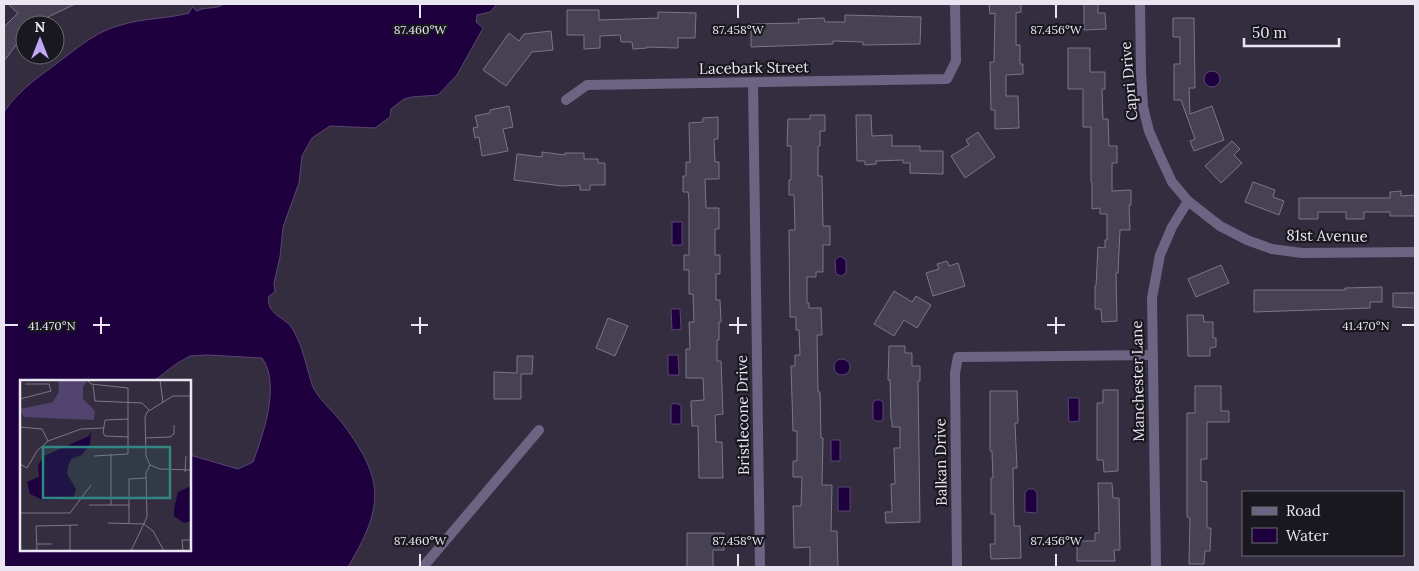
<svg xmlns="http://www.w3.org/2000/svg" width="1419" height="571" font-family="Lora,serif">
  <style>
    .water { fill: #1d003d; stroke: #5a4573; fill-rule: evenodd }
    .building { fill: #474154; stroke: #7b758a }
    .lines { fill: none; stroke-linecap: round; stroke-linejoin: round }
    .minor { stroke: #6d6383; stroke-width: 10 }
    .ticks { fill: none; stroke: #e9e6f2; stroke-width: 2 }
    .labels { text-anchor: middle; stroke-width: 4.5; stroke-linejoin: round; paint-order: stroke }
    .street-label { font-size: 15px; fill: #e9e6f2; stroke: #19171f }
    .inset-road { fill: none; stroke: #7c7787; stroke-width: 1 }
    .view { fill: #308782; fill-opacity: 0.15; stroke: #308782; stroke-width: 2.5 }
    .inset-edge { fill: none; stroke: #e9e6f2; stroke-width: 2.5 }
    .ticks-label { font-size: 12px; text-anchor: middle; fill: #e9e6f2; stroke: #19171f; stroke-width: 4.5; stroke-linejoin: round; paint-order: stroke }
  </style>
  <rect width="100%" height="100%" fill="#332d3f"/>
  <g class="water">
    <path d="M 224,4 L 497,4 L 490,12 L 477,15 L 476,22 L 483,28 L 457,75 L 438,95 L 412,97 L 404,99 L 391,109 L 390,117 L 375,128 L 330,126 L 312,138 L 302,156 L 299,183 L 283,227 L 280,257 L 274,283 L 275,292 L 269,296 C 265,314 285,317 292,328 C 300,341 304,356 308,371 C 310,376 311,384 314,389 C 321,402 334,412 343,424 C 386,482 383,507 348,567 L 4,567 L 4,112 C 19,89 43,74 64,58 C 82,44 98,31 121,25 C 143,18 167,19 189,13 L 192,7 L 197,11 C 205,6 216,10 224,4 ZM 207,355 L 262,358 C 281,384 263,435 253,462 L 238,469 L 190,455 L 190,550 L 21,550 L 21,381 L 154,381 L 176,364 L 190,356 Z"/>
    <circle cx="1212" cy="79" r="8"/>
    <rect x="672" y="222" width="10" height="23"/>
    <polygon points="840,256 846,260 846,273 841,276 836,274 835,260"/>
    <polygon points="671,309 680,309 681,329 672,330"/>
    <polygon points="668,355 678,355 679,375 668,375"/>
    <circle cx="842" cy="367" r="8"/>
    <polygon points="1068,398 1079,398 1079,421 1069,422"/>
    <polygon points="875,400 881,400 883,403 883,418 882,421 876,421 873,419 873,403"/>
    <polygon points="673,403 681,405 681,424 671,424 671,405 673,404"/>
    <rect x="831" y="440" width="9" height="21"/>
    <rect x="838" y="487" width="12" height="24"/>
    <polygon points="1028,489 1034,489 1037,493 1037,512 1035,513 1025,512 1025,493"/>
  </g>
  <g class="building">
    <polygon points="8,4 75,4 44,19 50,25 25,25 25,45 20,50 16,45 4,61 4,27 18,13"/>
    <polygon points="989,4 1021,4 1021,12 1016,13 1016,45 1020,45 1020,64 1023,64 1023,74 1006,75 1006,96 1018,96 1019,128 995,129 995,110 991,110 990,62 994,62 995,13 990,14"/>
    <polygon points="1084,4 1098,4 1098,13 1105,13 1106,29 1084,30"/>
    <polygon points="567,10 599,10 599,20 658,18 658,12 696,13 695,38 678,38 678,48 647,47 647,48 633,49 632,42 621,42 620,35 600,36 600,48 584,49 584,35 567,35"/>
    <polygon points="845,15 921,17 920,44 863,45 863,42 833,41 833,44 751,47 751,24 799,23 798,19 824,18 825,22 845,22"/>
    <polygon points="1173,18 1194,18 1195,88 1189,88 1190,114 1212,106 1224,140 1194,151 1190,141 1195,139 1181,100 1174,100 1174,64 1180,64 1180,37 1173,37"/>
    <polygon points="551,31 553,50 532,52 506,86 483,70 509,33 519,41 524,34"/>
    <polygon points="1068,48 1090,48 1090,72 1105,72 1105,89 1102,89 1103,119 1108,119 1109,146 1117,146 1117,163 1112,163 1112,191 1131,190 1131,205 1129,205 1130,230 1120,230 1118,273 1116,273 1117,321 1102,322 1101,309 1095,309 1095,286 1096,286 1098,247 1105,248 1105,240 1107,240 1107,214 1100,214 1100,208 1092,209 1092,182 1091,182 1091,127 1083,127 1083,89 1068,89"/>
    <polygon points="509,106 513,127 503,129 508,151 482,156 479,137 475,138 473,128 478,127 475,116 490,113 490,110"/>
    <polygon points="810,115 825,115 825,131 820,131 820,146 818,146 818,176 822,176 823,226 830,226 830,245 823,245 823,272 816,272 816,277 807,277 807,303 809,303 809,308 821,308 822,335 817,335 818,392 820,392 821,438 823,438 822,485 832,485 831,531 837,531 838,567 810,567 810,547 794,548 793,506 801,506 802,477 793,477 793,461 797,461 797,431 793,431 791,366 795,366 795,355 800,355 799,330 796,330 796,317 790,317 789,230 795,230 794,195 789,195 789,180 791,180 791,146 787,146 788,119 810,119"/>
    <polygon points="856,115 871,115 872,136 892,135 892,146 920,146 920,151 943,151 943,174 910,173 910,163 903,163 903,160 876,161 876,164 865,165 865,161 857,161"/>
    <polygon points="718,117 718,139 714,139 715,162 719,162 719,179 705,179 706,208 719,208 719,229 715,229 715,255 720,255 720,274 716,274 716,300 720,300 721,322 719,322 719,340 717,340 717,361 721,361 723,414 715,415 716,442 722,442 723,478 699,478 698,426 692,426 691,401 704,400 703,378 686,378 686,349 690,349 689,322 694,322 693,294 689,294 689,270 684,270 684,255 689,255 689,200 688,192 683,192 683,176 686,176 686,162 690,162 689,123 703,122 703,118"/>
    <polygon points="978,132 995,157 965,178 951,156 969,145 966,140"/>
    <polygon points="1232,141 1240,149 1234,155 1242,163 1221,183 1205,166"/>
    <polygon points="542,152 565,155 565,153 584,153 584,159 598,159 598,163 605,163 605,185 590,185 590,190 580,190 580,185 562,186 514,180 517,154 542,157"/>
    <polygon points="1253,182 1275,190 1273,197 1284,201 1279,215 1245,202"/>
    <polygon points="1401,191 1401,196 1415,195 1415,216 1390,216 1390,212 1364,212 1364,219 1346,219 1346,212 1318,212 1318,219 1299,219 1299,198 1390,198 1390,192"/>
    <polygon points="947,261 949,266 958,263 965,286 933,296 926,273 939,269 937,264"/>
    <polygon points="1221,265 1229,283 1196,297 1188,279"/>
    <polygon points="1382,287 1382,302 1370,302 1370,308 1254,312 1254,290 1345,290 1345,288"/>
    <polygon points="894,291 912,302 916,296 931,305 917,328 904,320 894,336 874,324"/>
    <polygon points="1393,293 1415,293 1415,308 1393,307"/>
    <polygon points="1187,315 1203,315 1204,322 1213,322 1213,338 1216,338 1216,347 1210,348 1210,356 1188,356"/>
    <polygon points="608,318 628,326 615,356 596,348"/>
    <polygon points="889,346 905,346 905,353 912,353 912,366 920,366 920,381 918,381 920,522 886,523 885,512 892,512 891,484 895,484 894,448 900,448 900,427 892,427 892,420 891,420 890,380 888,380"/>
    <polygon points="517,356 533,356 532,374 521,374 521,399 494,399 494,372 517,373"/>
    <polygon points="1195,386 1221,386 1221,411 1229,411 1229,422 1207,422 1207,459 1201,459 1201,481 1207,482 1207,528 1211,528 1210,551 1205,551 1204,564 1189,564 1190,518 1187,517 1187,413 1195,413"/>
    <polygon points="1103,390 1118,390 1118,471 1104,472 1103,460 1097,460 1097,403 1103,403"/>
    <polygon points="990,391 1017,391 1018,423 1015,423 1017,468 1013,468 1014,526 1020,526 1021,558 991,559 990,544 995,544 995,514 991,514 991,478 993,478 992,451 990,451"/>
    <polygon points="1098,483 1112,483 1113,498 1119,498 1120,550 1114,550 1115,561 1077,561 1077,541 1095,541 1095,533 1099,533"/>
    <polygon points="687,533 724,533 724,550 713,550 713,567 687,567"/>
  </g>
  <g class="lines">
    <g class="minor">
      <polyline points="1140,4 1141,71 1143,107 1149,131 1159,154 1172,182 1188,201 1220,226 1247,240 1272,249 1302,253 1415,252"/>
      <polyline points="753,83 760,567"/>
      <polyline points="566,100 587,85 947,79 956,61 955,4"/>
      <polyline points="423,567 539,430"/>
      <polyline points="957,567 955,373 958,357 1152,355"/>
      <polyline points="1156,567 1152,298 1160,255 1172,227 1188,201"/>
    </g>
  </g>
  <path class="ticks" d="M 420,5 L 420,18M 738,5 L 738,18M 1056,5 L 1056,18M 101,317 L 101,334M 420,317 L 420,334M 738,317 L 738,334M 1056,317 L 1056,334M 5,325 L 18,325M 93,325 L 110,325M 411,325 L 428,325M 729,325 L 747,325M 1047,325 L 1065,325M 1402,325 L 1414,325M 420,554 L 420,566M 738,554 L 738,566M 1056,554 L 1056,566"/>
  <g class="labels">
    <g class="street-label">
      <text transform="translate(754 68) rotate(-1)" y="5">Lacebark Street</text>
      <text transform="translate(1129 81) rotate(-95)" y="5">Capri Drive</text>
      <text transform="translate(1327 236) rotate(1)" y="5">81st Avenue</text>
      <text transform="translate(1138 381) rotate(-91)" y="5">Manchester Lane</text>
      <text transform="translate(743 415) rotate(-91)" y="5">Bristlecone Drive</text>
      <text transform="translate(941 462) rotate(-91)" y="5">Balkan Drive</text>
    </g>
  </g>
  <g transform="translate(20 380)">
    <rect width="171" height="171" fill="#332d3f"/>
    <path d="M 38,0 L 67,1 L 63,7 L 63,19 L 75,31 L 74,40 L 4,37 L 0,29 L 33,22 L 39,12 Z" fill="#524370"/>
    <path d="M 71,51 L 70,64 L 62,75 L 51,79 L 48,87 L 47,94 L 56,109 L 53,119 L 23,120 L 10,114 L 7,102 L 19,97 L 18,85 L 24,76 L 69,56 ZM 171,106 L 171,141 L 164,143 L 154,136 L 154,129 L 158,112 Z" fill="#1d003d"/>
    <path class="inset-road" d="M 67,0 L 71,4 L 108,8 L 108,74 L 74,76M 140,0 L 143,22M 73,5 L 75,21 L 122,23 L 129,30M 172,16 L 153,16 L 127,32 L 125,37 L 126,76 L 130,85 L 140,89 L 172,90M 0,19 L 31,11 L 29,4 L 5,4M 108,39 L 85,40 L 83,53 L 85,56 L 109,57M 0,47 L 22,49 L 28,61M 125,58 L 150,57 L 154,54 L 154,45M 91,74 L 91,125M 0,84 L 7,88 L 17,71 L 28,61 L 61,49 L 83,48M 165,92 L 166,76M 69,125 L 109,125M 0,133 L 50,133 L 71,105M 88,143 L 124,144 L 133,151 L 144,171M 109,143 L 109,99 L 126,98M 50,145 L 50,171M 17,164 L 32,164M 17,171 L 16,146 L 58,145M 111,171 L 127,137 L 126,93 L 130,85M 163,171 L 162,160 L 172,160"/>
    <path class="view" d="M 23,67 L 150,67 L 150,118 L 23,118 Z"/>
    <rect width="171" height="171" class="inset-edge"/>
  </g>
  <g class="ticks-label">
    <text x="420" y="34">87.460°W</text>
    <text x="738" y="34">87.458°W</text>
    <text x="1056" y="34">87.456°W</text>
    <text x="52" y="330">41.470°N</text>
    <text x="1366" y="330">41.470°N</text>
    <text x="420" y="545">87.460°W</text>
    <text x="738" y="545">87.458°W</text>
    <text x="1056" y="545">87.456°W</text>
  </g>
  <rect width="1419" height="571" fill="none" stroke="#e9e6f2" stroke-width="10"/>
  <rect x="1242" y="491" width="162" height="65" fill="#19171f" stroke="#6c6a73"/>
  <rect x="1252" y="507" width="25" height="8" fill="#6d6383" stroke="#6c6a73"/>
  <text x="1286" y="516" font-size="15" fill="#e9e6f2">Road</text>
  <rect x="1252" y="528" width="25" height="15" fill="#1d003d" stroke="#6c6a73"/>
  <text x="1286" y="541" font-size="15" fill="#e9e6f2">Water</text>
  <g transform="translate(40 40)"><circle r="24" fill="#19171f" stroke="#6c6a73"/>
  <path d="M0-4L9 19L0 12L-9 19Z" fill="#c1a8f3"/>
  <text y="-8" font-size="14" font-weight="bold" text-anchor="middle" fill="#e9e6f2">N</text>
  </g>
  <path d="M1244 38v8h95v-8" fill="none" stroke="#e9e6f2" stroke-width="2.5"/>
  <text x="1252" y="38" font-size="15" fill="#e9e6f2" stroke="#19171f" stroke-width="4" paint-order="stroke">50 m</text>
</svg>
